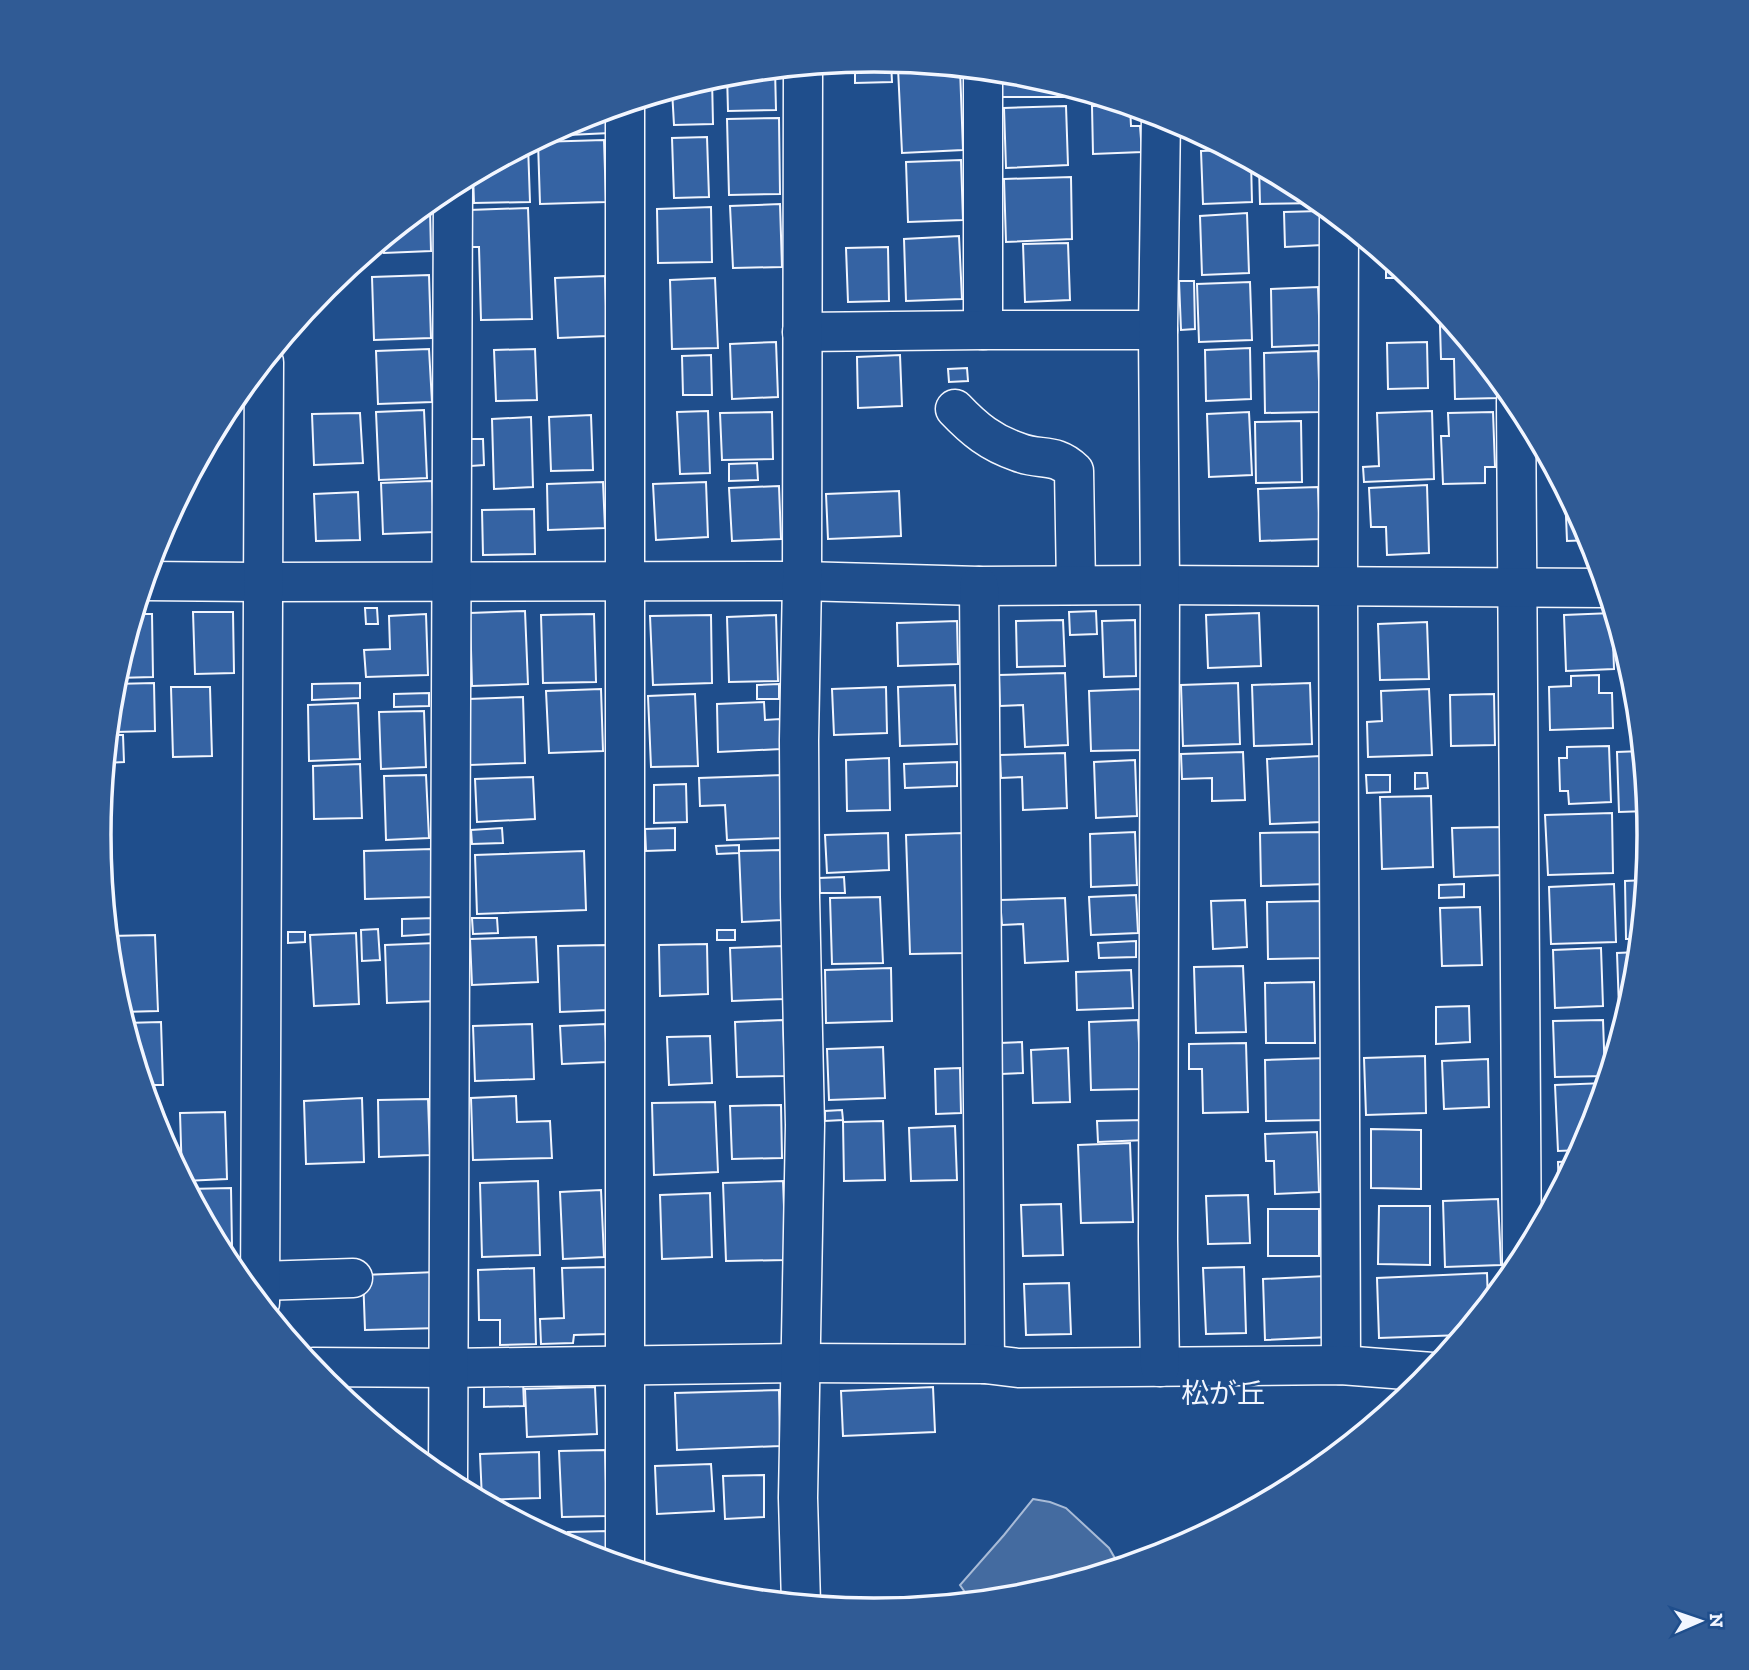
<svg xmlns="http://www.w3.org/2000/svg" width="1749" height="1670" font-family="'Zilla Slab','Noto Sans JP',serif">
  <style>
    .water { fill: #446ba0; stroke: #a8bbd7; stroke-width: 2 }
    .building { fill: #3563a3; stroke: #f2f6ff; stroke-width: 2 }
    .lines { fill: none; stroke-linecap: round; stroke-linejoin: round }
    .minor-casing { stroke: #f2f6ff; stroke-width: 41 }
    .minor { stroke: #1f4e8c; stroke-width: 38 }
    .labels { text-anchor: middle; stroke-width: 5; stroke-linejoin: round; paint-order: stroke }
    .quarter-label { font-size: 28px; fill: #f2f6ff; stroke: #1f4e8c }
    .rim { fill: none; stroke: #f2f6ff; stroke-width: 3.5 }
  </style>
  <rect width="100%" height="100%" fill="#1f4e8c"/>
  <polygon class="water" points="1033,1499 1050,1502 1066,1508 1109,1548 1120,1567 1025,1596 971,1601 960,1585 1004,1535"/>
  <g class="building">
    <polygon points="875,60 891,61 892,82 855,83 855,71 845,71 845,62"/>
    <polygon points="938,66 960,68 963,150 902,153 898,68"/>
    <polygon points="775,69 776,110 728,111 727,74"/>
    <polygon points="997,72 1026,74 1067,87 1067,97 997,97"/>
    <polygon points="712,78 713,124 674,125 672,90"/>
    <polygon points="1126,105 1130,106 1131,126 1140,126 1142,152 1093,154 1092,106"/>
    <polygon points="1066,106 1068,165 1006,168 1004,108"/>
    <polygon points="609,109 610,133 546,136 578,118"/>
    <polygon points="779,118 780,194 729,195 727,119"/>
    <polygon points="707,137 709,197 674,198 672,138"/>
    <polygon points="604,140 606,202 540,204 538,142"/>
    <polygon points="528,145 530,202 474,203 473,174"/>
    <polygon points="1230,150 1251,161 1252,202 1203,204 1201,151"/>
    <polygon points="961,160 963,220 908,222 906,162"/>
    <polygon points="1259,166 1306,190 1321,203 1260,204"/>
    <polygon points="1071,177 1072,239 1006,242 1004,179"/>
    <polygon points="780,204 782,267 733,268 730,206"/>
    <polygon points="711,207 712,262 658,263 657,209"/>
    <polygon points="528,208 532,319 481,320 479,247 471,247 469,210"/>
    <polygon points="421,209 430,209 431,251 384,253 383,240"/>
    <polygon points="1320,211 1322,245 1285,247 1284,212"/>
    <polygon points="1247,213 1249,273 1202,275 1200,216"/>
    <polygon points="959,236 962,299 906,301 904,239"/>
    <polygon points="1068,243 1070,300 1025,302 1023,244"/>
    <polygon points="888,247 889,301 848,302 846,248"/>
    <polygon points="1386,257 1413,278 1386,278"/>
    <polygon points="429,275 431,338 374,340 372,277"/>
    <polygon points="605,276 607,336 558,338 555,278"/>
    <polygon points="715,278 718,348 672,349 670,280"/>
    <polygon points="1179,281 1194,281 1195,329 1181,330"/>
    <polygon points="1250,282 1252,340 1199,342 1197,284"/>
    <polygon points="1318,287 1320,345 1272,347 1271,289"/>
    <polygon points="1440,326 1455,326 1500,380 1500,398 1455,399 1454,359 1441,359"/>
    <polygon points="776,342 778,397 732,399 730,344"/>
    <polygon points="1427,342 1428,388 1388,389 1387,343"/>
    <polygon points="1250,348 1251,399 1206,401 1205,350"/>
    <polygon points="429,349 432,402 378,404 376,351"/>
    <polygon points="535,349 537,400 496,401 494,350"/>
    <polygon points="1318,351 1320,412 1265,413 1264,353"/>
    <polygon points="711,355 712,395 683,395 682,356"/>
    <polygon points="900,355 902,406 858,408 857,357"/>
    <polygon points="967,368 968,381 949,382 948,369"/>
    <polygon points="424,410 427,478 379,480 376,412"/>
    <polygon points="708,411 710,473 680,474 677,412"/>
    <polygon points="1432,411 1434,479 1364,482 1363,467 1379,466 1377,413"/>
    <polygon points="772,412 773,459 722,460 720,413"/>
    <polygon points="1249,412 1252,475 1209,477 1207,414"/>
    <polygon points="1493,412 1495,467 1485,467 1485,483 1443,484 1441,436 1449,436 1448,413"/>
    <polygon points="360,413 363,463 314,465 312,414"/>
    <polygon points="591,415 593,470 551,471 549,417"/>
    <polygon points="531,417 533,487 494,489 492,419"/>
    <polygon points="1301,421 1302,482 1256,483 1255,422"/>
    <polygon points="469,439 483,439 484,465 471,466"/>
    <polygon points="757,463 758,480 729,481 729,464"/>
    <polygon points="432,481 434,532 383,534 381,483"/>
    <polygon points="603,482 605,528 548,530 547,484"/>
    <polygon points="706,482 708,537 656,540 653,484"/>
    <polygon points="1427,485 1429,553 1387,555 1386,527 1371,527 1369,488"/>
    <polygon points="779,486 781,539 732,541 729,488"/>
    <polygon points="1318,487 1320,539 1260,541 1258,489"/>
    <polygon points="899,491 901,536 828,539 826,494"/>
    <polygon points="1565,491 1566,491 1591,540 1567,541"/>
    <polygon points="358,492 360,540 316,541 314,494"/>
    <polygon points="534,509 535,554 483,555 482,510"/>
    <polygon points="365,608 377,608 378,624 366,624"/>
    <polygon points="525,611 528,684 472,686 470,613"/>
    <polygon points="1096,611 1097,634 1070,635 1069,612"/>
    <polygon points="193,612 233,612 234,673 195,674"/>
    <polygon points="1259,613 1261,666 1208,668 1206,615"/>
    <polygon points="1612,613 1614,669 1566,671 1564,615"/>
    <polygon points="135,614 152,614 153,677 116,678"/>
    <polygon points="426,614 428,675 366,677 364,650 390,649 389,616"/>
    <polygon points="594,614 596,682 543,683 541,615"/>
    <polygon points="711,615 712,683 653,685 650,616"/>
    <polygon points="776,615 778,681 729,682 727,617"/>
    <polygon points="1063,620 1065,666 1017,667 1016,621"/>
    <polygon points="1135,620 1136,676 1104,677 1102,621"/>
    <polygon points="957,621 958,664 898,666 897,623"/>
    <polygon points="1427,622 1429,679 1380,680 1378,624"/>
    <polygon points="1065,673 1068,745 1025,747 1023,705 1000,706 999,675"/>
    <polygon points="1599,675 1599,693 1612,693 1613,728 1550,730 1549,687 1571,686 1571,676"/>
    <polygon points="154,683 155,731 115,732 115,714 111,714 114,684"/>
    <polygon points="360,683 360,698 312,700 312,684"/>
    <polygon points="1238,683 1240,744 1183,746 1181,685"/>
    <polygon points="1310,683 1312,744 1254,746 1252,685"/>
    <polygon points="779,684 779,699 757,699 757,685"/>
    <polygon points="1630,684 1635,684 1640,735 1632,735"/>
    <polygon points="955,685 957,744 900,746 898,687"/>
    <polygon points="171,687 210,687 212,756 173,757"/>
    <polygon points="886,687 887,733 834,735 832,689"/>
    <polygon points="601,689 603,751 549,753 546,691"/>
    <polygon points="1140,689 1142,750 1091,751 1089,691"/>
    <polygon points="1429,689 1432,755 1368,757 1367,722 1382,721 1381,691"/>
    <polygon points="429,693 429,706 394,707 394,694"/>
    <polygon points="695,694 698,766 651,767 648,696"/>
    <polygon points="1494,694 1495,745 1451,746 1450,695"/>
    <polygon points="523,697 525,763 470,765 468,699"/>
    <polygon points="764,702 765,720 780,719 781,749 718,752 717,704"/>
    <polygon points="358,703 360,759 309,761 308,705"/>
    <polygon points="424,711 426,767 381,769 379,712"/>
    <polygon points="109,735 123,735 124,762 106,763"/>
    <polygon points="1609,746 1611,802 1569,804 1568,791 1560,791 1559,758 1567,758 1567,747"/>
    <polygon points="1642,751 1648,811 1619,812 1617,752"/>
    <polygon points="1243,752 1245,800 1212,801 1212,778 1182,779 1181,754"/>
    <polygon points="1065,753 1067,808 1023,810 1022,777 1001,778 1000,755"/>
    <polygon points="1320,756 1322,822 1270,824 1267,759"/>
    <polygon points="889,758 890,810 847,811 846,760"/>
    <polygon points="1135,760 1137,816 1096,818 1094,762"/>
    <polygon points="957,762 957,786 905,788 904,764"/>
    <polygon points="360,764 362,818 314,819 313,766"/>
    <polygon points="1415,773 1427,773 1428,788 1415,789"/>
    <polygon points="426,775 429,838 386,840 384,776"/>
    <polygon points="782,775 784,838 727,840 725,805 700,806 699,778"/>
    <polygon points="1366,775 1390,775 1390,792 1367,793"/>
    <polygon points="533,777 535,819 477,822 475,779"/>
    <polygon points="686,784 687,822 654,823 654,785"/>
    <polygon points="1431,796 1433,867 1382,869 1380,797"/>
    <polygon points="1612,813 1613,873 1548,875 1545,815"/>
    <polygon points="1501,827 1502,875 1454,877 1452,828"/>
    <polygon points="502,828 503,843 472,844 471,830"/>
    <polygon points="675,828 675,850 646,851 645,829"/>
    <polygon points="1135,832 1137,885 1091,887 1090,834"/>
    <polygon points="1326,832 1328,884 1261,886 1260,833"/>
    <polygon points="888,833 889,870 827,873 825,835"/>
    <polygon points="962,833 966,953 910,954 906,835"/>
    <polygon points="739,845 739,853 717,854 716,846"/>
    <polygon points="432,849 434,897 365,899 364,851"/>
    <polygon points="780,850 782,920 742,922 739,851"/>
    <polygon points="584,851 586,910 477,914 475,855"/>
    <polygon points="844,877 845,893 820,893 819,878"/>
    <polygon points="1646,880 1640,939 1626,939 1625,881"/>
    <polygon points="1464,884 1464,897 1439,898 1439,885"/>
    <polygon points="1614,884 1616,942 1551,944 1549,887"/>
    <polygon points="1136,895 1138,933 1091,935 1089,897"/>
    <polygon points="880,897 883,963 832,964 830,898"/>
    <polygon points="1065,898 1068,961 1025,963 1023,924 1002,925 1000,900"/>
    <polygon points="1245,900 1247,947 1213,949 1211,901"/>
    <polygon points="1323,901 1324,958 1268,959 1267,902"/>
    <polygon points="1480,907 1482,965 1442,966 1440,908"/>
    <polygon points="434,918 434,934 402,936 402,919"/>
    <polygon points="472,918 497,918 498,933 473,934"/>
    <polygon points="378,929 380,960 362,961 361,930"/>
    <rect x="717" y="930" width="18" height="10"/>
    <polygon points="288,932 305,932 305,942 288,943"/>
    <polygon points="356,933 359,1004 314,1006 310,935"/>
    <polygon points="155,935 158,1011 122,1012 114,986 109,936"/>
    <polygon points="536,937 538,982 472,985 470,939"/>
    <polygon points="1136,941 1136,957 1099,958 1098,943"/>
    <polygon points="435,943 437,1001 387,1003 385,945"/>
    <polygon points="707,944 708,994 660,996 659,945"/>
    <polygon points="606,945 608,1010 560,1012 558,946"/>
    <polygon points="783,946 785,999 732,1001 730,948"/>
    <polygon points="1601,948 1603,1006 1555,1008 1553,950"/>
    <polygon points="1638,952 1635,987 1629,1008 1619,1008 1617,953"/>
    <polygon points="1243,966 1246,1032 1196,1033 1194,967"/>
    <polygon points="891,968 892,1021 826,1023 825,970"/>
    <polygon points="1131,970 1133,1008 1077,1010 1076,972"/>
    <polygon points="1314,982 1315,1043 1266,1043 1265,983"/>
    <polygon points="1469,1006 1470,1042 1436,1044 1436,1007"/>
    <polygon points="783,1020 785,1076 737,1077 735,1022"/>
    <polygon points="1138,1020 1141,1089 1091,1090 1089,1022"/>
    <polygon points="1603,1020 1605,1076 1555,1077 1553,1021"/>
    <polygon points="161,1022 163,1085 144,1085 125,1023"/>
    <polygon points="532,1024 534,1079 475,1081 473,1026"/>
    <polygon points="605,1024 607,1062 562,1064 560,1026"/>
    <polygon points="710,1036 712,1083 669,1085 667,1037"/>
    <polygon points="1022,1042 1023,1073 1001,1074 1000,1043"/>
    <polygon points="1246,1043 1248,1112 1203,1113 1202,1069 1189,1069 1189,1044"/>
    <polygon points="883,1047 885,1098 829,1100 827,1049"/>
    <polygon points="1068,1048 1070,1102 1033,1103 1031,1050"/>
    <polygon points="1425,1056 1426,1113 1366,1115 1364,1058"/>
    <polygon points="1327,1058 1328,1120 1266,1121 1265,1060"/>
    <polygon points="1488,1059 1489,1107 1444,1109 1442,1061"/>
    <polygon points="960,1068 961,1113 936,1114 935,1069"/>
    <polygon points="1605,1083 1591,1132 1581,1150 1558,1151 1555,1085"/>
    <polygon points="516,1096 517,1122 550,1121 552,1158 473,1160 471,1098"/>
    <polygon points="362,1098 364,1162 306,1164 304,1101"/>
    <polygon points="428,1099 430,1155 379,1157 378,1100"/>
    <polygon points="715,1102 718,1172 654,1175 652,1103"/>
    <polygon points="781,1105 782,1158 732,1159 730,1106"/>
    <polygon points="150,1106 161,1106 163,1140 158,1131"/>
    <polygon points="842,1110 843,1120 825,1121 825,1111"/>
    <polygon points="225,1112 227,1179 184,1181 182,1177 180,1113"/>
    <polygon points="1145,1120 1146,1140 1098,1142 1097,1121"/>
    <polygon points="883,1121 885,1180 844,1181 843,1122"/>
    <polygon points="955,1126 957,1180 911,1181 909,1128"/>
    <polygon points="1371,1129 1421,1130 1421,1189 1371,1188"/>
    <polygon points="1317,1132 1319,1192 1275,1194 1274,1161 1266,1161 1265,1134"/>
    <polygon points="1130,1143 1133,1222 1081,1223 1078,1145"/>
    <polygon points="1575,1161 1559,1192 1558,1162"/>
    <polygon points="538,1181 540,1255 482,1257 480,1183"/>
    <polygon points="783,1181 786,1260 726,1261 723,1183"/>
    <polygon points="231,1188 232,1246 219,1246 189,1189"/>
    <polygon points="601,1190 604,1257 563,1259 560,1192"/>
    <polygon points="710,1193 712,1257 662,1259 660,1195"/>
    <polygon points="1248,1195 1250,1243 1208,1244 1206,1196"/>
    <polygon points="1498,1199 1501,1265 1445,1267 1443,1201"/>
    <polygon points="1061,1204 1063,1255 1023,1256 1021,1205"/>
    <polygon points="1379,1206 1430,1206 1430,1265 1378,1264"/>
    <rect x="1268" y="1209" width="51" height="47"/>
    <polygon points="606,1267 608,1334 574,1335 573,1343 541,1344 540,1319 564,1318 562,1268"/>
    <polygon points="1244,1267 1246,1333 1206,1334 1203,1268"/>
    <polygon points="534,1268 536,1344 500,1345 500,1320 479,1320 478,1270"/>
    <polygon points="436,1272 438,1328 365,1330 363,1275"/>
    <polygon points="1487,1273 1488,1303 1462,1335 1379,1338 1377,1278"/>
    <polygon points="1326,1276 1329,1337 1265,1340 1263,1279"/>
    <polygon points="1069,1283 1071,1334 1026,1335 1024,1284"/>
    <polygon points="523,1381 524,1406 484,1407 484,1383"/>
    <polygon points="595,1387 597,1434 527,1437 525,1389"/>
    <polygon points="933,1387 935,1432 843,1436 841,1391"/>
    <polygon points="779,1390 780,1446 677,1450 675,1393"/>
    <polygon points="605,1450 607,1516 562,1517 559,1451"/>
    <polygon points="539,1452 540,1498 482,1500 480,1454"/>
    <polygon points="711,1464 714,1511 657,1514 655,1466"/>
    <polygon points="764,1475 764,1517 725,1519 723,1476"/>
    <polygon points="609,1531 609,1561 577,1551 568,1546 568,1532"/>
  </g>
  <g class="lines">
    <g class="minor-casing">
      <g id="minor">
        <polyline points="983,70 983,330"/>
        <polyline points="1339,218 1338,587 1341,1365"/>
        <polyline points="802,332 983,330 1158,330"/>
        <polyline points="1516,401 1522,1261"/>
        <path d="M 955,409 C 974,429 991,443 1018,452 C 1040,461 1055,452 1074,471 L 1076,585"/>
        <polyline points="145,581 264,582 802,581 979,586 1160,585 1606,588"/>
        <polyline points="979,586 985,1364"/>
        <polyline points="260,1281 353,1278"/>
        <polyline points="260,1303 264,362"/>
        <polyline points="313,1367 448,1368 801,1363 985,1364 1018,1368 1341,1365 1432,1372"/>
        <polyline points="1160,1367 1158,1239 1160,585 1158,330 1161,116"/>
        <polyline points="448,1482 453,185"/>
        <polyline points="625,1566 625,104"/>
        <polyline points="801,1603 798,1498 805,1125 800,897 799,740 802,581 803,67"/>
      </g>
    </g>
    <use href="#minor" class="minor"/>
  </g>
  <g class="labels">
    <g class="quarter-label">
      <text x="1223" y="1403">松が丘</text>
    </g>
  </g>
  <path d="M0 0H1749V1670H0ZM111 835a763 763 0 1 1 1526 0a763 763 0 1 1-1526 0Z" fill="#305b95" fill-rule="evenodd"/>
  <path class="rim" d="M111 835a763 763 0 1 1 1526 0a763 763 0 1 1-1526 0Z"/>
  <g transform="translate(1700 1621) rotate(88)" stroke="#1f4e8c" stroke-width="5" paint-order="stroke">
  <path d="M0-5L12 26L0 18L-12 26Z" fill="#f2f6ff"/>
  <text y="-10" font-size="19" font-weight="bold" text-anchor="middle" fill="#f2f6ff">N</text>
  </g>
</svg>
